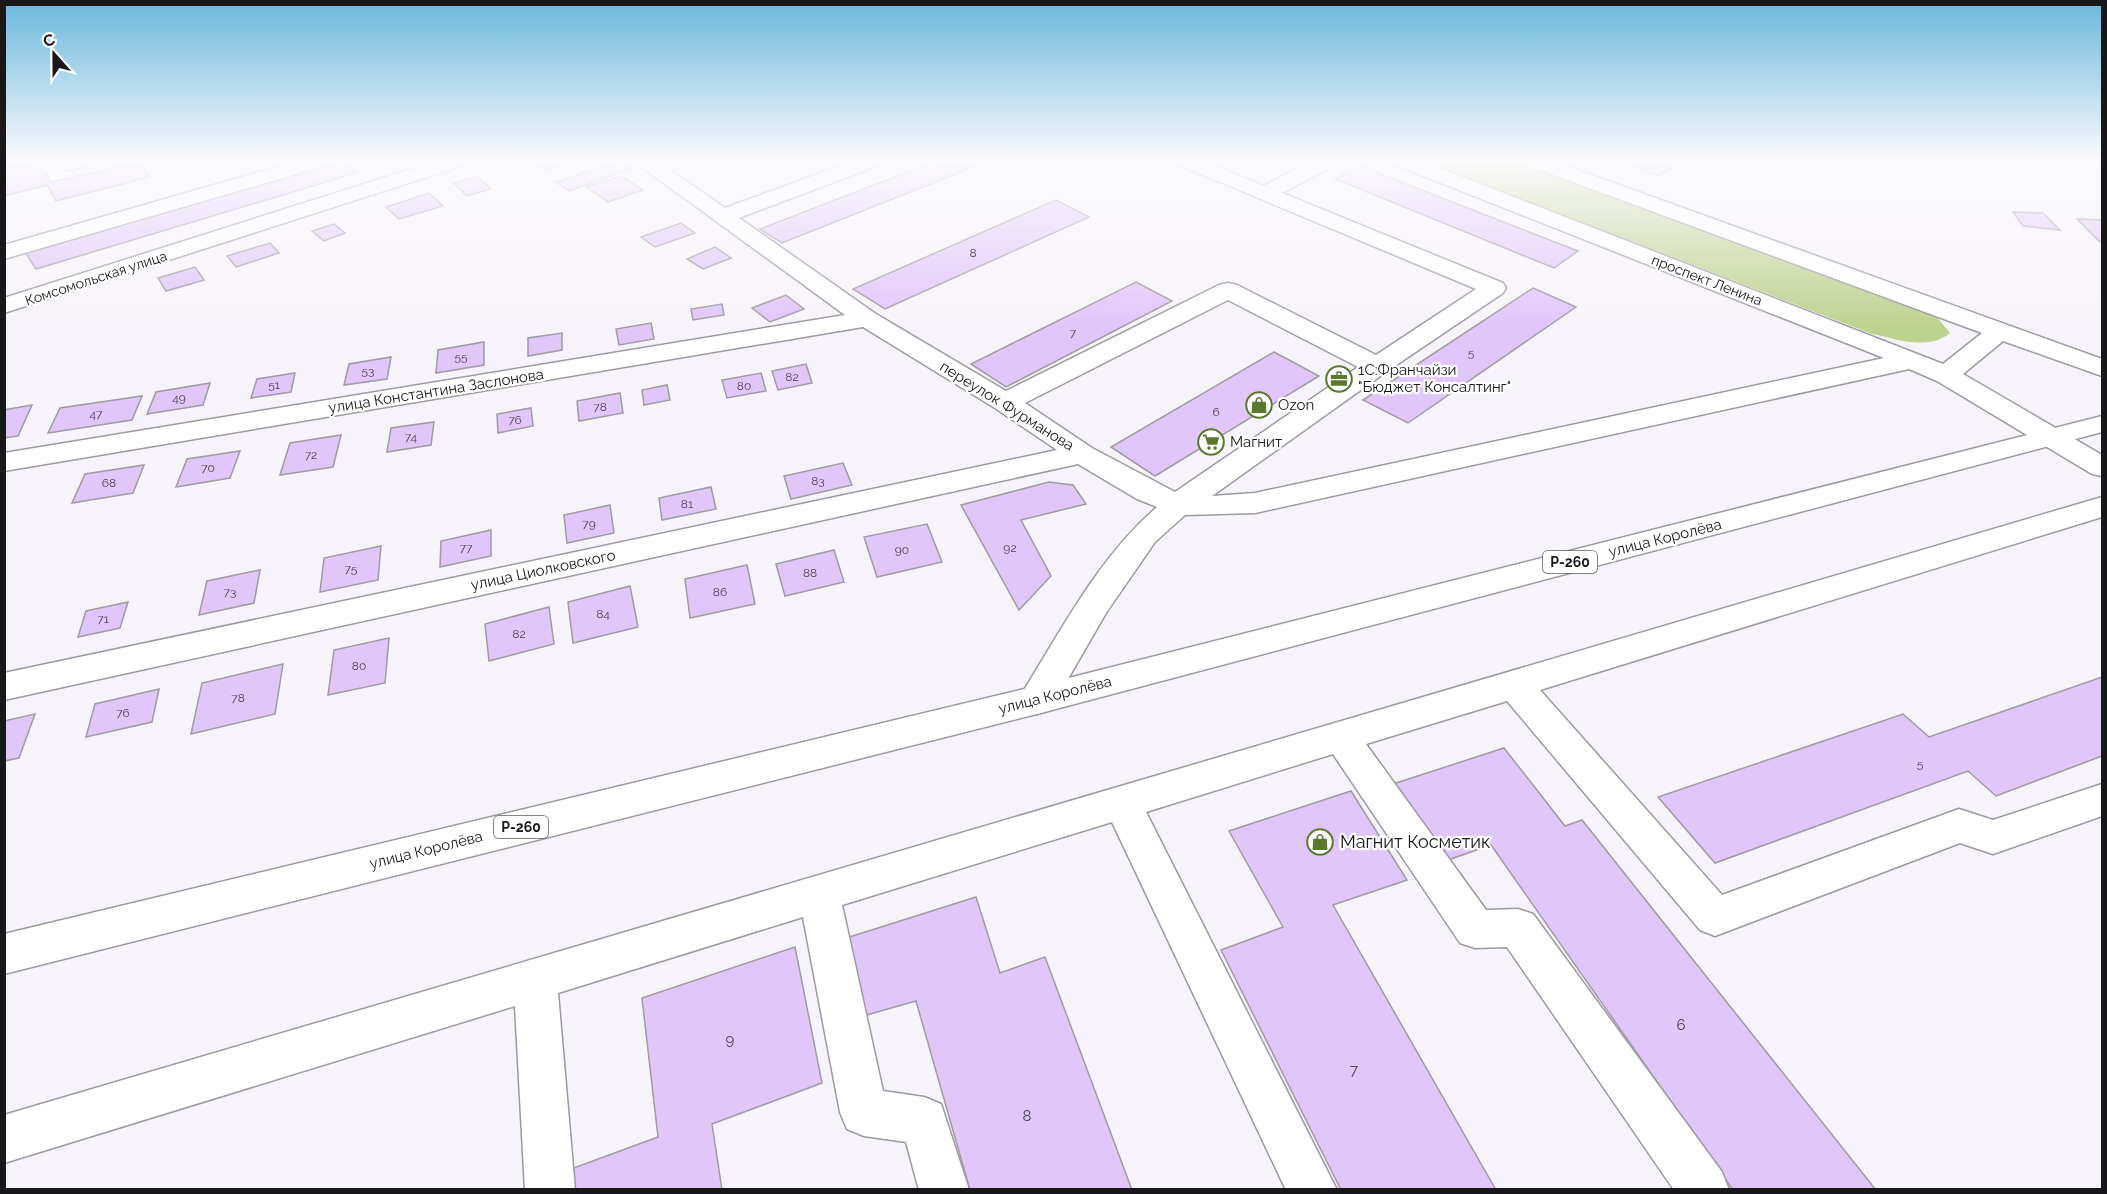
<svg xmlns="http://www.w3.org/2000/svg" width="2107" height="1194" font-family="Raleway,sans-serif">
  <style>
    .green { fill: #bed28f }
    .building { fill: #e1c6fa; stroke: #9e9ba2; stroke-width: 1.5 }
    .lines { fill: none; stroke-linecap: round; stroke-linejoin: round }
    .minor-casing { stroke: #9d99a0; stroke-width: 3 }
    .highway-casing { stroke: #9d99a0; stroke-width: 3 }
    .minor { fill: #fff; fill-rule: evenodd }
    .highway { fill: #fff; fill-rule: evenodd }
    .labels { text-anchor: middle; stroke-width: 4.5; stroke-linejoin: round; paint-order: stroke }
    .number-label { font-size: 12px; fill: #4a4351 }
    .far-street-label { font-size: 14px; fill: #181719; stroke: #fff }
    .shield { fill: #fff; stroke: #5d5d5e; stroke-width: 1.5 }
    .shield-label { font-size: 14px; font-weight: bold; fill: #181719 }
    .poi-label { font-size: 15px; fill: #181719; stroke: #fff; text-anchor: start }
    .street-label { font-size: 15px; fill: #181719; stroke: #fff }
    .near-number-label { font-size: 15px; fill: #4a4351 }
    .near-poi-label { font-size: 18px; fill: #181719; stroke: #fff; text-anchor: start }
  </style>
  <rect width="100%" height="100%" fill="#f7f3fa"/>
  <path class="green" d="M 1421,160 L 1516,160 L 1911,306 L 1937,317 L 1950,333 C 1928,351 1897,339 1872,334 Z"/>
  <g class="building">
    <polygon points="4,160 39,160 51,182 140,162 150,177 56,201 47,185 4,196"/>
    <polygon points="341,160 356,173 36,269 25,252"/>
    <polygon points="530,160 580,160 546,171"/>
    <polygon points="938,160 991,160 782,243 760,229"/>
    <polygon points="1621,160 1685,160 1659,176 1618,162"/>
    <polygon points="619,161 631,169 569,191 556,182"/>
    <polygon points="1360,166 1578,251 1554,268 1335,179"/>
    <polygon points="477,176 491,189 467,196 454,183"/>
    <polygon points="621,176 643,190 608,202 586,187"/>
    <polygon points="429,193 443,206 399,219 386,207"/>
    <polygon points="1056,200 1089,217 885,309 853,289"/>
    <polygon points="2013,212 2043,213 2060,230 2023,226"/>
    <polygon points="2077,219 2102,220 2102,242 2099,241"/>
    <polygon points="681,223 695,233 655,247 641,237"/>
    <polygon points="334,224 345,233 324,241 312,231"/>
    <polygon points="270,243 279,253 236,267 227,256"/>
    <polygon points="715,247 731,258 703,269 687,259"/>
    <polygon points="195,267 204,280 166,291 158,278"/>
    <polygon points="1136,282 1172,301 1006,387 971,364"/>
    <polygon points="1533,288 1576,307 1408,423 1363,400"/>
    <polygon points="786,295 804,309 770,322 752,308"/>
    <polygon points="722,304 724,315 693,320 691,309"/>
    <polygon points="651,323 654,339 619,345 616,329"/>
    <polygon points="562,333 562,350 528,356 528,338"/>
    <polygon points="484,342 484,365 436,373 438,350"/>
    <polygon points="1274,352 1319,376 1155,476 1111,447"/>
    <polygon points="391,357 387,379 344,385 349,364"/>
    <polygon points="806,364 812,383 778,390 772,371"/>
    <polygon points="295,373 291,392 251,398 257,379"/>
    <polygon points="761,373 766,391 727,398 722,380"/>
    <polygon points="210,383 203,405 147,414 156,392"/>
    <polygon points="667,385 670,400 644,405 642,390"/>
    <polygon points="620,393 623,413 579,421 577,401"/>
    <polygon points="142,396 132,420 48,433 60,408"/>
    <polygon points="32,405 18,436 4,438 4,410"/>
    <polygon points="531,408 533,426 498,433 497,414"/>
    <polygon points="434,422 431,445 387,452 391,428"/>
    <polygon points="341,435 333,467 280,475 290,443"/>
    <polygon points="240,451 230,478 176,487 187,459"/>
    <polygon points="843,463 852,485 791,499 784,476"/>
    <polygon points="144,465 133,493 72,503 85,474"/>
    <polygon points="1049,482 1073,485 1086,504 1021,520 1051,576 1019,610 961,505"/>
    <polygon points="711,487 716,509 662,520 659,498"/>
    <polygon points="610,505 614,533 567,543 564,515"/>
    <polygon points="927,524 942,562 877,577 864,537"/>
    <polygon points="491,530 491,556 440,567 441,541"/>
    <polygon points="381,546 378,580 320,592 324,558"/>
    <polygon points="834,550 844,582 785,596 776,564"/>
    <polygon points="747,565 755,604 690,618 685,579"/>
    <polygon points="260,570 254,603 199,615 207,581"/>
    <polygon points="630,586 638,627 573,643 568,602"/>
    <polygon points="128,602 120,628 78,637 86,611"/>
    <polygon points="549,607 554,644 489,661 485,624"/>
    <polygon points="389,638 385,683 328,695 334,650"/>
    <polygon points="283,664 275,714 191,734 202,683"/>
    <polygon points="2102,677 2102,756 1996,796 1968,771 1715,863 1658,797 1903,714 1929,737"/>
    <polygon points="159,689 152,722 86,737 95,704"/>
    <polygon points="35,714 19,758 4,761 4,721"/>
    <polygon points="1504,748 1565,826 1582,820 1876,1190 1733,1190 1491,845 1445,861 1390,785"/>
    <polygon points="1351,791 1407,880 1333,905 1496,1190 1341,1190 1221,950 1283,927 1229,831"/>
    <polygon points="976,897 1000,973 1045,957 1132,1190 970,1190 916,1001 863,1016 843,939"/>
    <polygon points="795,947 822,1083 712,1124 722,1190 573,1190 571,1169 658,1137 642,998"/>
  </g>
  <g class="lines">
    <g class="minor-casing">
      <g id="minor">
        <polygon points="57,160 97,160 94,164 70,170 63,168"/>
        <polygon points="301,160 334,160 331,164 4,259 4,245"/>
        <polygon points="440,160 471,160 468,164 4,313 4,298"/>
        <path d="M 632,160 L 656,160 L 725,208 L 856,160 L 885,160 L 882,164 L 739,218 L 876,314 L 1006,391 L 1219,285 L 1228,283 L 1237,285 L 1376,355 L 1476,289 L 1177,164 L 1174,160 L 1202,160 L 1263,186 L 1314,160 L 1340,160 L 1337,164 L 1282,193 L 1503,283 L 1506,288 L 1503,293 L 1386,372 L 1212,496 L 1255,493 L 1884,358 L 1393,164 L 1390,160 L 1419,160 L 1943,364 L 1982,333 L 1524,164 L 1521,160 L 1550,160 L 2102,359 L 2102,376 L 2003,341 L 1963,374 L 2102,455 L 2102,476 L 2092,474 L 1937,381 L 1909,369 L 1255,513 L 1185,515 L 1155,542 L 1106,613 L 1050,710 L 1037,714 L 1024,710 L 1019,700 L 1024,690 C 1063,627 1100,556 1157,507 L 1137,499 L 1078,464 L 4,700 L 4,673 L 1057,450 L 995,408 L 863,327 L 4,471 L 4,453 L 845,315 ZM 1228,300 L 1358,367 L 1175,492 L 1092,448 L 1025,403 Z"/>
        <polygon points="2102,497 2102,517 1540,690 1722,895 1959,809 1993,820 2102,784 2102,816 1993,854 1960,843 1715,936 1700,930 1507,701 1366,744 1486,910 1518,909 1533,914 1722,1172 1729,1190 1674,1190 1507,947 1475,948 1460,943 1333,754 1146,812 1337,1190 1286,1190 1112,822 842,905 883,1091 924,1097 941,1104 969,1190 919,1190 906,1142 864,1136 847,1129 840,1112 803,917 558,993 575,1190 525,1190 515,1006 4,1163 4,1115"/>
      </g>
    </g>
    <g class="highway-casing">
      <polygon id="highway" points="2102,416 2102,432 1037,714 4,974 4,934 1037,686"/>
    </g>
    <use href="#minor" class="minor"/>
    <use href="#highway" class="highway"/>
  </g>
  <linearGradient id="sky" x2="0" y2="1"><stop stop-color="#69b8dc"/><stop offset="0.49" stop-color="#fbfafd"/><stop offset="1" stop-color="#fbfafd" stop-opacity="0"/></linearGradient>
  <rect width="2107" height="327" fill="url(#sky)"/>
  <defs>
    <g id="office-ring" transform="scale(1.35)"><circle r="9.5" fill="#fff" stroke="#5a782d" stroke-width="1.5"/><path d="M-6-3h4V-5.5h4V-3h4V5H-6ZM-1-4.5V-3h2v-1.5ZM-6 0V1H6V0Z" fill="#5a782d"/></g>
    <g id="shop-ring" transform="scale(1.35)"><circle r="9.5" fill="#fff" stroke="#5a782d" stroke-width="1.5"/><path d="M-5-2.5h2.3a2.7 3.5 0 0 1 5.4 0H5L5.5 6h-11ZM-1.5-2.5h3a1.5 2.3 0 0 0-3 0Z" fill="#5a782d"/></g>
    <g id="supermarket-ring" transform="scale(1.35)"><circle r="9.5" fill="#fff" stroke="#5a782d" stroke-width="1.5"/><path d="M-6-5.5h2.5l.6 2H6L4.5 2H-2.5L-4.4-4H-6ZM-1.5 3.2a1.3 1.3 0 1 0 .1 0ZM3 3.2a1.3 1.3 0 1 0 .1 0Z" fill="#5a782d"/></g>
  </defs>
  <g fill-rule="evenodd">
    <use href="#office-ring" x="1339" y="379"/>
    <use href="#shop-ring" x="1259" y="405"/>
    <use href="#supermarket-ring" x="1211" y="442"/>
    <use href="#shop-ring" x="1320" y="842"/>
  </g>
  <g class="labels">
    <g class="number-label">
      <text x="973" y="257">8</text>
      <text x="1073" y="337">7</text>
      <text x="1471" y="357">5</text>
      <text x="461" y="361">55</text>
      <text x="368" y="375">53</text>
      <text x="792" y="381">82</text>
      <text x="274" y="389">51</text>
      <text x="744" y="390">80</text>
      <text x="179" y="402">49</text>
      <text x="600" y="411">78</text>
      <text x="1216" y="416">6</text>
      <text x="96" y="418">47</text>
      <text x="515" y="424">76</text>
      <text x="411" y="441">74</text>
      <text x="311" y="459">72</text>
      <text x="208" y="472">70</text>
      <text x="818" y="485">83</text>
      <text x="109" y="487">68</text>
      <text x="687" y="508">81</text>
      <text x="589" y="528">79</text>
      <text x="466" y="552">77</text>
      <text x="1010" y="552">92</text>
      <text x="902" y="554">90</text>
      <text x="351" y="573">75</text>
      <text x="810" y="577">88</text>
      <text x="230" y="596">73</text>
      <text x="720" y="596">86</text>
      <text x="603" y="618">84</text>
      <text x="103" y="623">71</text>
      <text x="519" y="638">82</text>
      <text x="359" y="670">80</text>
      <text x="238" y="702">78</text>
      <text x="123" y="717">76</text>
      <text x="1920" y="768">5</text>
    </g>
    <g class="far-street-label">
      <text transform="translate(96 278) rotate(-18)" y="5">Комсомольская улица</text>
      <text transform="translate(1707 280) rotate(21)" y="5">проспект Ленина</text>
    </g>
    <g class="shield">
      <rect x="1543" y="551" width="54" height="22" rx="4.5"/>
      <rect x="494" y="816" width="54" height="22" rx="4.5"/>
    </g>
    <g class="shield-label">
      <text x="1570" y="567">Р-260</text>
      <text x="521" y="832">Р-260</text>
    </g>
    <g class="poi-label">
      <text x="1358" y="375">1С:Франчайзи<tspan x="1358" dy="17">"Бюджет Консалтинг"</tspan></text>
      <text x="1278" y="410">Ozon</text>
      <text x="1230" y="447">Магнит</text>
    </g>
    <g class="street-label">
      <text transform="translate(436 391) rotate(-9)" y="5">улица Константина Заслонова</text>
      <text transform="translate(1007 406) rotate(32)" y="5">переулок Фурманова</text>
      <text transform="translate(1665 538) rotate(-14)" y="5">улица Королёва</text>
      <text transform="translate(543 570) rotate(-12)" y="5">улица Циолковского</text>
      <text transform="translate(1055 695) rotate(-14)" y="5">улица Королёва</text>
      <text transform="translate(426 850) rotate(-14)" y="5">улица Королёва</text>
    </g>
    <g class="near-number-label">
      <text x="1681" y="1030">6</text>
      <text x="730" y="1045">9</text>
      <text x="1354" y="1075">7</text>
      <text x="1027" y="1121">8</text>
    </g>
    <g class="near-poi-label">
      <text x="1340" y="848">Магнит Косметик</text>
    </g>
  </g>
  <rect width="2107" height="1194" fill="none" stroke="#181719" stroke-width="12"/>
  <g transform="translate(54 54) rotate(339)" stroke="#ffffff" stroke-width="4.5" paint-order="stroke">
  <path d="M0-4.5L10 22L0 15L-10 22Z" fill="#181719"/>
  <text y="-9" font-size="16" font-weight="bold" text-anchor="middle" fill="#181719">С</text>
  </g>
</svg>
